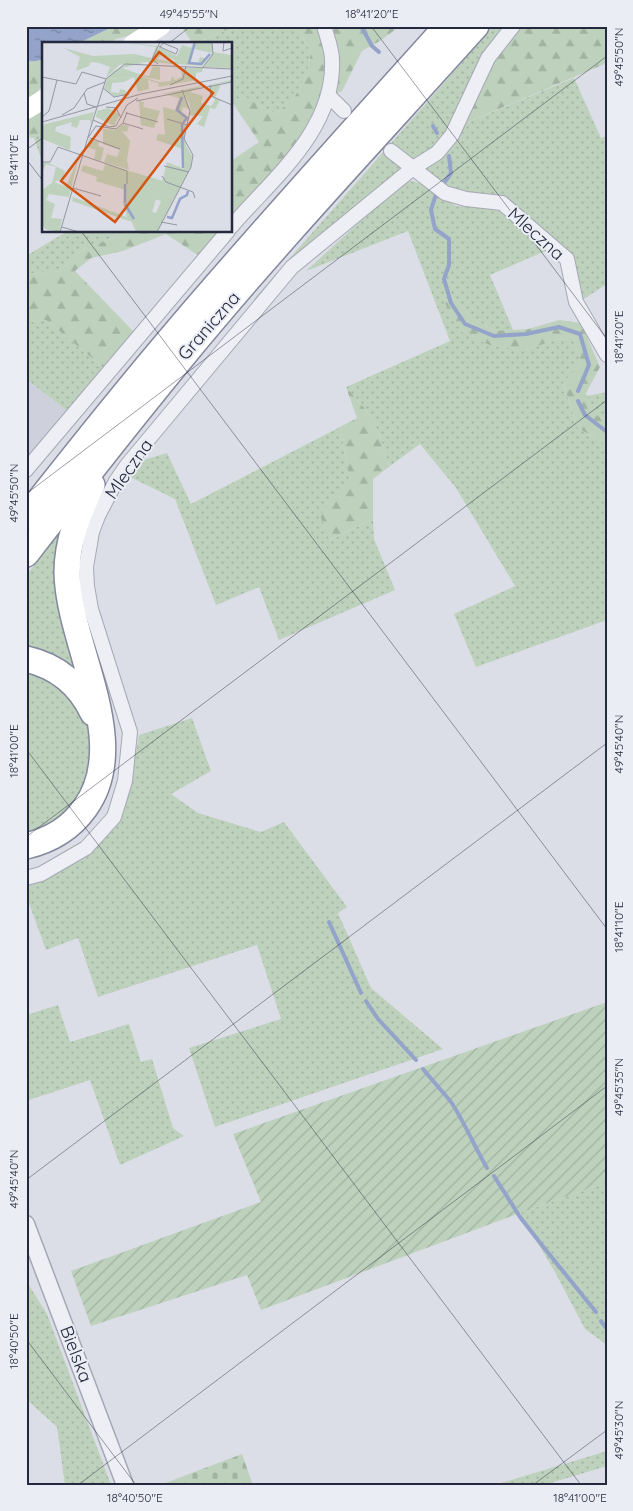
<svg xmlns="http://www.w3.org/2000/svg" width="633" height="1511" font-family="Quicksand,sans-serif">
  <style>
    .built { fill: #ced0dc }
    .grass { fill: url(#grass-dots) }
    .forest { fill: url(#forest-firs) }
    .cemetery { fill: url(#cemetery-stones) }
    .garden { fill: url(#garden-furrows) }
    .water { fill: url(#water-ripples) }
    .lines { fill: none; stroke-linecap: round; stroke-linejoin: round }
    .stream { stroke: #94a3c9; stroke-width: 4 }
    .minor-casing { stroke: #a5a8b4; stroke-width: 16 }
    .tertiary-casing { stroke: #a5a8b4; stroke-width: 19 }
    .motorway-casing { stroke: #83889e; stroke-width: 28 }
    .minor { stroke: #eeeff5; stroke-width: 14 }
    .tertiary { stroke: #eeeff5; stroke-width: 16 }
    .secondary { stroke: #fff; stroke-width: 19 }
    .motorway { stroke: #fff; stroke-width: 25 }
    .ticks { fill: none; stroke: #25293d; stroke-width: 1; stroke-opacity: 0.45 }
    .labels { text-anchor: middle; stroke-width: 4; stroke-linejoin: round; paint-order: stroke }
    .street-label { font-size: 18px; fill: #25293d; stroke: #ebedf4 }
    .inset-river { fill: none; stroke: #94a3c9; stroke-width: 2.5 }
    .inset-road { fill: none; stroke: #9396a3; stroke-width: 1 }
    .view { fill: #d45411; fill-opacity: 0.15; stroke: #d45411; stroke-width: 2.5 }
    .inset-edge { fill: none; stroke: #25293d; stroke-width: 2.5 }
    .neatline { fill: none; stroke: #25293d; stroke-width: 2 }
    .ticks-label { font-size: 12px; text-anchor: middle; fill: #25293d }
  </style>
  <defs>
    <pattern id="grass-dots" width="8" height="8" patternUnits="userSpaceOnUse" patternTransform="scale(1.25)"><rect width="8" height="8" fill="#bdd1bc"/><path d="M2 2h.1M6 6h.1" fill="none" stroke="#a2b3a2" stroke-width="1.8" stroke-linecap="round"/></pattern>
    <pattern id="forest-firs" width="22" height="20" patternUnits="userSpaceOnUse" patternTransform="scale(1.25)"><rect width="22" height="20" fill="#bdd1bc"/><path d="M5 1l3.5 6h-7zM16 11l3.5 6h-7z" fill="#a2b3a2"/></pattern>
    <pattern id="cemetery-stones" width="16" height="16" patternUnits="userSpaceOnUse" patternTransform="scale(1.25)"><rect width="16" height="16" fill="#bdd1bc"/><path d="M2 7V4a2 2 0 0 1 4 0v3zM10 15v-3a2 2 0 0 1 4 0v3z" fill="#a2b3a2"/></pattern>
    <pattern id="garden-furrows" width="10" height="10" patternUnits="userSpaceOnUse" patternTransform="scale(1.25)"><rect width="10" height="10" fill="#bdd1bc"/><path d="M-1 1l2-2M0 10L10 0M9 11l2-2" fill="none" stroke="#a2b3a2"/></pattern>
    <pattern id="water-ripples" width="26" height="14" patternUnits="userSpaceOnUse" patternTransform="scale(1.25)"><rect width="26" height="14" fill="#94a3c9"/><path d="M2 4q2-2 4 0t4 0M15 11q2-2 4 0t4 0" fill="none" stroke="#7985a4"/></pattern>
  </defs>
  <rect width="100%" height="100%" fill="#dcdee7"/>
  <polygon class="built" points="26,379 70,413 26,466"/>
  <g class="grass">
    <polygon points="236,26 297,26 311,52 307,74 294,98 276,114 245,97 232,102 231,101 231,44 194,44"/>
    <polygon points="494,26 507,26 450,133 259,303 254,299"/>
    <polygon points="574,78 601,138 607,136 607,284 579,302 569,257 504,201 447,191 417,168 459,126"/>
    <polygon points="44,132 44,167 34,138"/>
    <polygon points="408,180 423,184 456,206 502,209 550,249 490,275 513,330 495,331 472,318 453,297 445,303 526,350 558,339 573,340 581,362 563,384 578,428 607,445 607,620 476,667 454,614 515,586 456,488 420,444 390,466 372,417 346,387 450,341 408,231 306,271 387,197"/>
    <polygon points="65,231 134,231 85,248 59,271 26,274 26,256 66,232"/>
    <polygon points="26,318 31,322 46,320 104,368 70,413 26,379"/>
    <polygon points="607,392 607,421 593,413 587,396"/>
    <polygon points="340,427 350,480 330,540 373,519 374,539 395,590 279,640 259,587 216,605 175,499 128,476 140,461 167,453 191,504"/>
    <polygon points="66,523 87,688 26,652 26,576"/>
    <polygon points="26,667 57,680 87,717 94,744 81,798 59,822 26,835"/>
    <polygon points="192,718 211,771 171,794 198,813 261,832 284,822 347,907 338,913 371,988 443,1049 215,1127 189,1048 281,1019 257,945 98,997 78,938 46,950 26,895 26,886 82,860 119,821 132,775 139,735"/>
    <polygon points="58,1005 70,1042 129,1024 141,1062 152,1059 173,1128 184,1136 120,1165 90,1080 26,1101 26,1015"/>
    <polygon points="607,1182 607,1345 585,1329 555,1272 520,1213"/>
    <polygon points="26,1278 30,1287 47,1314 111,1485 65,1485 57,1427 26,1399"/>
    <polygon points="607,1451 607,1466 544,1485 495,1485"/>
  </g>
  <g class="forest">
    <polygon points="114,26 145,26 133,35 116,39 108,44 77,44"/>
    <polygon points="181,26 236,26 193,44"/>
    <polygon points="297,26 400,26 380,41 362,51 342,91 325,98 304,135 231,219 231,161 259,142 232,102 245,97 276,114 294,98 307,74 311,52"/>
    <polygon points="513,26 607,26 607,63 459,126 490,59"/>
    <path d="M 26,59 C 32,63 37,61 44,59 C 44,82 47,87 26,100 Z"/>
    <polygon points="44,107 44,132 34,138 26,137 26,118"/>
    <polygon points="134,231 221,231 199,256 166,234 123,251 91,258 75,271 134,332 104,368 46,320 31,322 26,318 26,274 59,271 85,248"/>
    <polygon points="453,297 472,318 495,331 528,329 559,320 581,323 600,367 586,393 593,413 607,421 607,445 578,428 563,383 581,362 573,340 558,339 526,350 492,346 463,333 445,303"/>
    <polygon points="346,387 372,417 390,466 373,479 373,519 329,540 320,515 350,480 340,427 357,418"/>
  </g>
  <polygon class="cemetery" points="242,1454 253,1485 160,1485"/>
  <polygon class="garden" points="607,1002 607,1182 520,1213 261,1310 247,1275 91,1326 71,1271 261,1202 233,1134"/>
  <path class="water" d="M 26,26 L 114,26 L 77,44 L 44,44 L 44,59 C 37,61 32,63 26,59 Z"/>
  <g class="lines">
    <g class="stream">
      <polyline points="361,26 372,46 379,52"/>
      <polyline points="433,126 437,133"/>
      <polyline points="442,186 451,173 449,156"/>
      <polyline points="437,191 431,210 435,229 449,239 449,265 444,279 451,303 465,324 494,336 526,334 559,327 580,334 589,365 578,391"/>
      <polyline points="578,401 585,415 607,432"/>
      <polyline points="329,922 361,993"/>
      <polyline points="366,1001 378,1019 416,1060"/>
      <path d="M 423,1069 C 432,1080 442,1091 451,1102 C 465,1123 474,1146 487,1168"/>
      <polyline points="494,1176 520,1217 541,1244 596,1312"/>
      <polyline points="601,1321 607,1329"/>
    </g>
    <g class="minor-casing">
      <g id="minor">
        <polyline points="329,96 344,111"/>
        <polyline points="391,151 445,193 466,199 502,203 567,259 576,302 607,355"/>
        <path d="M 231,227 C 272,179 335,130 332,60 C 332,49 327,37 324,26"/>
        <polyline points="26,470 228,231"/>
        <polyline points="26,878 41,874 86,848 114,817 125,781 130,732 91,609 87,586 86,567 92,532 98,516 116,481 127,465 292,267 413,168 437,153 452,135 488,58 513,26"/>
      </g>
    </g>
    <g class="tertiary-casing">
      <polyline id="tertiary" points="26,1224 125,1485"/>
    </g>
    <g class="motorway-casing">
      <g id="motorway">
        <path d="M 26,517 C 77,452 128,388 181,326 C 268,224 358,125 447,26"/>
        <path d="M 26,554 C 78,487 130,420 184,355 C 277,242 378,135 476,26"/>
        <path d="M 26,659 C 57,666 80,685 93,713"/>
        <path d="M 26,846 C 51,840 70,829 85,808 C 133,742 68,645 67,572 C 67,541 79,512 92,485"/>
      </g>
    </g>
    <use href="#minor" class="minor"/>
    <use href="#tertiary" class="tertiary"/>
    <g class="secondary">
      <polyline points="133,44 161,26"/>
      <polyline points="26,110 44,99"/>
    </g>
    <use href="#motorway" class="motorway"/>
  </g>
  <path class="ticks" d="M 371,26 L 607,339M 168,44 L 191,26M 26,150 L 44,137M 26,159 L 44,182M 81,231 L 607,929M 26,494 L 607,56M 26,749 L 581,1485M 26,837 L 607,400M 26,1180 L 607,743M 26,1339 L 136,1485M 78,1485 L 607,1086M 533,1485 L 607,1430"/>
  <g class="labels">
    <g class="street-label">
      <text transform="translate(536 234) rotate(42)" y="6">Mleczna</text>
      <text transform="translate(209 326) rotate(-49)" y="6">Graniczna</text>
      <text transform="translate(129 469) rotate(-55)" y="6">Mleczna</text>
      <text transform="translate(76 1354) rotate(69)" y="6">Bielska</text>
    </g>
  </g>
  <g transform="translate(42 42)">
    <rect width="190" height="190" fill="#dcdee7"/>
    <path d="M 83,0 L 115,4 L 135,14 L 140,3 L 150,6 L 147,16 L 134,19 L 120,12 L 115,17 L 110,15 L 114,5 ZM 22,6 L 51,14 L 92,12 L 105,15 L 105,20 L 77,23 L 64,36 L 68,25 L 57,21 L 49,20 L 47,24 L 34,29 L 38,15 ZM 171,10 L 189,13 L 190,26 L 162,25 ZM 87,21 L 101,21 L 80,26 L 100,33 L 107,34 L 111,24 L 118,25 L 118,38 L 97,34 L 102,48 L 96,50 L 92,35 L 65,37 L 72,29 ZM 190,38 L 190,40 L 163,43 L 148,50 L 161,54 L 159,61 L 169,64 L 173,58 L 168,52 L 168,43 L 179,42 L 173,56 L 178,58 L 173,67 L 168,66 L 162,85 L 155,82 L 161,74 L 147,73 L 149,69 L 147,60 L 140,51 L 148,67 L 141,65 L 139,71 L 135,65 L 136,71 L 144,76 L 138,84 L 141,107 L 114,98 L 116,92 L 123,93 L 121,65 L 133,68 L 137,56 L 125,53 L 136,51 L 119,52 ZM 97,59 L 102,60 L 101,65 L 118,69 L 112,86 L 99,83 ZM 66,66 L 78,72 L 72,84 L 54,75 L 55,69 ZM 52,70 L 49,82 L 48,78 L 38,78 L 35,86 L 29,84 L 30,80 L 14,85 L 13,89 L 29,95 L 28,108 L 0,97 L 0,83 ZM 81,82 L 87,84 L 85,90 L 80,89 L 88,99 L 85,118 L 87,128 L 62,120 L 65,112 L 75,115 L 78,108 L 61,102 L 61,87 L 74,88 ZM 144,83 L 142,100 L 150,114 L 149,124 L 115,190 L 94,190 L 90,180 L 30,159 L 31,155 L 85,175 L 81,161 L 83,147 L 114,157 L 110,170 L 114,171 L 127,141 L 120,140 L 125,120 L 142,127 L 145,110 L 141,99 L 141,84 ZM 47,97 L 57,100 L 56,104 L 62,106 L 59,119 L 52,117 L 54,108 L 45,105 ZM 37,114 L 27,155 L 7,152 L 4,158 L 13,162 L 9,176 L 20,177 L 17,190 L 3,187 L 0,181 L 0,148 L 10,141 L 14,125 L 4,122 L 0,131 L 0,121 L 7,121 L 23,129 L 21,137 L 12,140 L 24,145 Z" fill="#bdd1bc"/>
    <path d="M 151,0 L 149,20 L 156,21 L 158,15 L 166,17 L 160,24 L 105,20 L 105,15 L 129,20 L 146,16 ZM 130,26 L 161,26 L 160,30 L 154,31 L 154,38 L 117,45 L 116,41 L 106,38 L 107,47 L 102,48 L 97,34 L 117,40 L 129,39 L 130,34 L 133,38 L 140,35 L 139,27 ZM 92,35 L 82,40 L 70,41 L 69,50 L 77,51 L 78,47 L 83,48 L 85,53 L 72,54 L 62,46 L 65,37 ZM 136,65 L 138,70 L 145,75 L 141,84 L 145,110 L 142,127 L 138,97 L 138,84 L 144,76 L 136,71 Z" fill="#bdd1bc"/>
    <path d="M 63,122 L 128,141 L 122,160 L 54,139 L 55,135 L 39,129 L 41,123 L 61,129 Z" fill="#bdd1bc"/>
    <path d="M 154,0 L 170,0 L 170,11 L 152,7 Z" fill="#bdd1bc"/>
    <path class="inset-river" d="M 153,0 L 147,21 L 159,22 L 168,12M 140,55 L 135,68 L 145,76 L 141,81M 140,82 L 141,126M 83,161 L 83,142M 83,162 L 92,177M 125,175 L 130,176 L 138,157 L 145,153 L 146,149"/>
    <path class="inset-road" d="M 182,0 L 181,9 L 190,6M 116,3 L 118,5 L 134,12 L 136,7 L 121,1 L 118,5M 116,22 L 110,17 L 118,0M 161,25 L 171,12 L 170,0M 0,35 L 34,42 L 40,30 L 64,37M 128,43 L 141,37 L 144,24M 168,43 L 169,54 L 190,63M 61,46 L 72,55 L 87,52M 42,51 L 45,62 L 54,65M 94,59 L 190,40M 64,65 L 74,66 L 79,76M 84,71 L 116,80M 20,73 L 32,66 L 45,47 L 63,40M 0,75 L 7,69 L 15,38M 125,77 L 145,83M 51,78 L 64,37 L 83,22 L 190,27M 51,78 L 67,85 L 74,84 L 85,63 L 96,56M 0,80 L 99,52 L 190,34M 81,81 L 101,87M 46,96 L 54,84 L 74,87 L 81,81 L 85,70M 48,96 L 78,107M 0,120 L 8,120 L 16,105 L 85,129 L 85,142M 122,124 L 147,130M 120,134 L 124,140 L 151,150 L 153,156M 31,146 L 59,154M 119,180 L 135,183M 20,185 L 37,190M 18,190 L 51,78M 115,190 L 149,125 L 151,113 L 142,97 L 148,69 L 140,48"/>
    <path class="view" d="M 117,10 L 171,51 L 73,180 L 19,139 Z"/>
    <rect width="190" height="190" class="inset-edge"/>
  </g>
  <rect width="633" height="1511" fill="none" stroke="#ebedf4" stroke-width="55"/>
  <rect x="28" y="28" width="578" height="1456" class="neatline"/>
  <g class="ticks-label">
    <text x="189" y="18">49°45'55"N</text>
    <text x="372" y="18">18°41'20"E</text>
    <text transform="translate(619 57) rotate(-90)" y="4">49°45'50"N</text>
    <text transform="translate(14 160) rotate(-90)" y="4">18°41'10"E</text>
    <text transform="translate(619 337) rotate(-90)" y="4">18°41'20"E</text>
    <text transform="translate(14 493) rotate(-90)" y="4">49°45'50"N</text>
    <text transform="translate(619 744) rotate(-90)" y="4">49°45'40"N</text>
    <text transform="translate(14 751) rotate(-90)" y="4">18°41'00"E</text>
    <text transform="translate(619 927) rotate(-90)" y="4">18°41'10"E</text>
    <text transform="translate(619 1087) rotate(-90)" y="4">49°45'35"N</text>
    <text transform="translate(14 1179) rotate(-90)" y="4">49°45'40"N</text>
    <text transform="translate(14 1341) rotate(-90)" y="4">18°40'50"E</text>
    <text transform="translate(619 1430) rotate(-90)" y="4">49°45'30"N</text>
    <text x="135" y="1502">18°40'50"E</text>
    <text x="580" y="1502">18°41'00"E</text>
  </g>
</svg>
